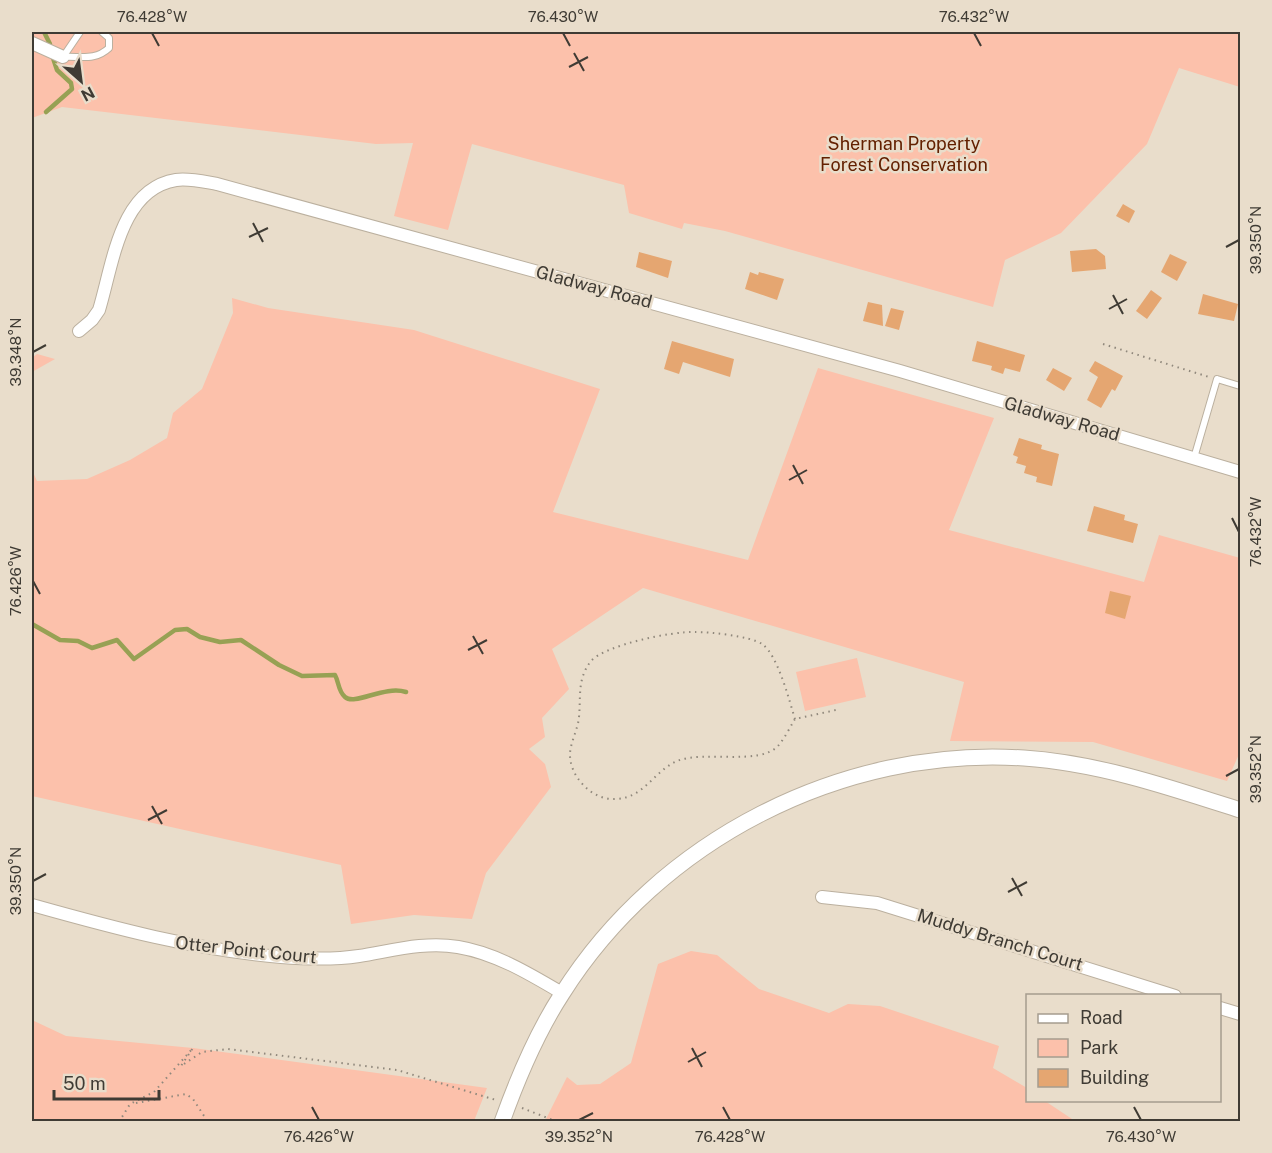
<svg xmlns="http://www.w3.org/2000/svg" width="1272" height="1153" font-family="'Public Sans',sans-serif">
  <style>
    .green { fill: #fcc1ab }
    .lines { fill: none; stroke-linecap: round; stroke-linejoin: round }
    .stream { stroke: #97a154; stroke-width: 4.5 }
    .building { fill: #e5a671 }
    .service-casing { stroke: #bbb09f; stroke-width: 8 }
    .minor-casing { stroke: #bbb09f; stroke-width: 14 }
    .tertiary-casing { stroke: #bbb09f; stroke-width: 17 }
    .path { stroke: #90887c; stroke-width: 2; stroke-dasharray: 1.5 4.5; stroke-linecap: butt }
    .service { stroke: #fff; stroke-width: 6 }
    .minor { stroke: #fff; stroke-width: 12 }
    .tertiary { stroke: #fff; stroke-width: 15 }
    .ticks { fill: none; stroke: #3f3b34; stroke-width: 2 }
    .labels { text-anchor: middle; stroke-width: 5; stroke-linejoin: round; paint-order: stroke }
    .park-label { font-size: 18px; fill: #632000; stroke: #e9ddcb }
    .street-label { font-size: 18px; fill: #3f3b34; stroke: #e9ddcb }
    .neatline { fill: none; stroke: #3f3b34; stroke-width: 2 }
    .ticks-label { font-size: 15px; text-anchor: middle; fill: #3f3b34 }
  </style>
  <rect width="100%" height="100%" fill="#e9ddcb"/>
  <g class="green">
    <polygon points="32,32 1240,32 1240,87 1179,68 1147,144 1061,233 1005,260 993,307 725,231 684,223 682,229 629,213 624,185 472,144 448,230 394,216 413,143 376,144 62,107 32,118"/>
    <polygon points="232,298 268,308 414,330 600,389 553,512 748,560 818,368 994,418 949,530 1144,582 1159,535 1240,558 1240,752 1227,781 1093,742 950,741 964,682 643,588 552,649 569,689 542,718 545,737 529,749 545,764 551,787 486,873 472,919 414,915 351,924 341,865 32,796 32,470 37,481 87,479 130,460 167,438 173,413 202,389 233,313"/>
    <polygon points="37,354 55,359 32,372 32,358"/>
    <polygon points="857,658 866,697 805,711 796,672"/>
    <polygon points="691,951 717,955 759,989 829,1013 848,1004 880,1006 999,1046 993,1068 1027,1088 1028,1100 1045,1101 1075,1121 545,1121 567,1077 577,1085 600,1084 631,1063 658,964"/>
    <polygon points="32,1020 66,1036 193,1048 487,1088 474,1121 32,1121"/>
  </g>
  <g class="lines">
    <g class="stream">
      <polyline points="44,32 50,44"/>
      <polyline points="46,112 72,89 71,83 57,70 53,58"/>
      <path d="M 32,624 L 60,640 L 78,641 L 92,648 L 117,640 L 134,659 L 175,630 L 187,629 L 200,637 L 220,642 L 241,640 L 279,665 L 302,676 L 335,675 C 339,682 338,691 345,697 C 355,706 384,685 406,692"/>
    </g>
  </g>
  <g class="building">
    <polygon points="1123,204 1135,211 1129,223 1116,216"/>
    <polygon points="1096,249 1105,256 1106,269 1072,272 1070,251"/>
    <polygon points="639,252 672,261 668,278 636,267"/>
    <polygon points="1170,254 1187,262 1177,281 1161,272"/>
    <polygon points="750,272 758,275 759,272 784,279 777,300 745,289"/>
    <polygon points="1151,290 1162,298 1147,319 1136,311"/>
    <polygon points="1203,294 1238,304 1234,321 1198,314"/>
    <polygon points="868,302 882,305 883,326 863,321"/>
    <polygon points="891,308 904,311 899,330 885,326"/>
    <polygon points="672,341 734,359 730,377 683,362 679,374 664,369"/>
    <polygon points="977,341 1025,355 1020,372 1005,368 1003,374 991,370 992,366 972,361"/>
    <polygon points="1095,361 1123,376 1115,391 1112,389 1101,408 1087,400 1098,377 1089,371"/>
    <polygon points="1053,368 1072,378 1064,391 1046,380"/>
    <polygon points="1019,438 1042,445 1041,449 1059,454 1052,486 1036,482 1037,477 1024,473 1026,466 1016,463 1018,457 1013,455"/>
    <polygon points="1094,506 1125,515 1124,520 1138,524 1133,543 1087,531"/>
    <polygon points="1110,591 1131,596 1125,619 1105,613"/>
  </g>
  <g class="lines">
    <g class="service-casing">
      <g id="service">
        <path d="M 63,57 C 81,56 95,61 109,48 L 109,38 L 102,32"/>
        <polyline points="63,57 80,32"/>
        <polyline points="1194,458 1217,379 1240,386"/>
      </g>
    </g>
    <g class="minor-casing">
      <g id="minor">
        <polyline points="32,43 63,57"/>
        <path d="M 79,331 L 92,320 L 99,310 C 113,264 120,189 176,180 C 189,178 205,182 217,184 L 900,371 L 1240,472"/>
        <polyline points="822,897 877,903 1175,996"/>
        <path d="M 32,905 C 114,928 195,950 281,957 C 307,959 333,960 359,956 C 391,951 425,941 458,947 C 495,953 530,974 562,993"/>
        <polyline points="1220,1008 1240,1014"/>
      </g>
    </g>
    <g class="tertiary-casing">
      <path id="tertiary" d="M 502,1122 C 518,1077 536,1034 562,994 C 659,840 842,746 1024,758 C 1098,763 1169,787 1240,810"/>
    </g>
    <g class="path">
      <polyline points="1103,344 1209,377"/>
      <path d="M 795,719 C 789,700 778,655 762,644 C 750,636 710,632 695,632 C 673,631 605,645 591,661 C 577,679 581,696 579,717 C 578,729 571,741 570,753 C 569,777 593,801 616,799 C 644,798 654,771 677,761 C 704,750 759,766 778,746 C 785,738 790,727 795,719 L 836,710"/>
      <polyline points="136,1103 186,1094 193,1099 208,1122"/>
      <polyline points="522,1108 558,1122"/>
      <polyline points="119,1122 130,1104 154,1092 193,1048 181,1066 202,1052 228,1049 397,1070 496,1100"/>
    </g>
    <use href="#service" class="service"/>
    <use href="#minor" class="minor"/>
    <use href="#tertiary" class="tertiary"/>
  </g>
  <path class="ticks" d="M 152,33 L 159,46M 563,33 L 570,46M 974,33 L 981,46M 574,53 L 584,71M 569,67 L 588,57M 253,223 L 263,242M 249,237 L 268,228M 1226,247 L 1239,240M 1113,295 L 1123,314M 1109,309 L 1127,299M 33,352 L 46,345M 793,465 L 803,484M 789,480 L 807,470M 1232,518 L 1239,532M 33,581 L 40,594M 473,636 L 483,654M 468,650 L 487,640M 1226,776 L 1239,769M 152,806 L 162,824M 148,820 L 167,810M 1012,878 L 1022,896M 33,881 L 46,874M 1008,892 L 1027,882M 692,1048 L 702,1067M 688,1062 L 706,1052M 312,1107 L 319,1120M 723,1107 L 730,1120M 1134,1107 L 1141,1120M 579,1120 L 593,1113"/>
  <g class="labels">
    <g class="park-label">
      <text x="904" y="150">Sherman Property<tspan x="904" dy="21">Forest Conservation</tspan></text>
    </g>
    <g class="street-label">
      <text transform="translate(594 287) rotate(15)" y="6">Gladway Road</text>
      <text transform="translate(1062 419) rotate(16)" y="6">Gladway Road</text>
      <text transform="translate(1000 940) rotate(17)" y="6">Muddy Branch Court</text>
      <text transform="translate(246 950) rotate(6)" y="6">Otter Point Court</text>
    </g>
  </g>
  <rect width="1272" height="1153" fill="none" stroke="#e9ddcb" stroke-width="66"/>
  <rect x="1026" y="994" width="195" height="108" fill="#e9ddcb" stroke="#a59c8f" stroke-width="1.5"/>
  <rect x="1038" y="1014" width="30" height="9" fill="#ffffff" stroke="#a59c8f" stroke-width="1.5"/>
  <text x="1080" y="1024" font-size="18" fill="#3f3b34">Road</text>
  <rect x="1038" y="1039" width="30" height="18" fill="#fcc1ab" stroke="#a59c8f" stroke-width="1.5"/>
  <text x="1080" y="1054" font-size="18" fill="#3f3b34">Park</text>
  <rect x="1038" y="1069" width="30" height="18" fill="#e5a671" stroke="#a59c8f" stroke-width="1.5"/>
  <text x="1080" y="1084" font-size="18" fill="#3f3b34">Building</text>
  <g transform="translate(81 81) rotate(152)" stroke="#e9ddcb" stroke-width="4.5" paint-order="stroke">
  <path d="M0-4.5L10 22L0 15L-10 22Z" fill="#3f3b34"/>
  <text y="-9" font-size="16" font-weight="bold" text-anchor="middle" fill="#3f3b34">N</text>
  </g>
  <path d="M54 1090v9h105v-9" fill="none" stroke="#3f3b34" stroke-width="3"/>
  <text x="63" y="1090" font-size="18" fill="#3f3b34" stroke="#e9ddcb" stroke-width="4.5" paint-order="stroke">50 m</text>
  <rect x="33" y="33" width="1206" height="1087" class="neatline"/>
  <g class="ticks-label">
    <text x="152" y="22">76.428°W</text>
    <text x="563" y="22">76.430°W</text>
    <text x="974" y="22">76.432°W</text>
    <text transform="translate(1256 240) rotate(-90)" y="5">39.350°N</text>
    <text transform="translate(16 352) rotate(-90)" y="5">39.348°N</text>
    <text transform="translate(1256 532) rotate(-90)" y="5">76.432°W</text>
    <text transform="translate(16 581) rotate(-90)" y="5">76.426°W</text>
    <text transform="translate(1256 769) rotate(-90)" y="5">39.352°N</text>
    <text transform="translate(16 881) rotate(-90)" y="5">39.350°N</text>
    <text x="319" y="1142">76.426°W</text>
    <text x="579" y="1142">39.352°N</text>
    <text x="730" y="1142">76.428°W</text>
    <text x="1141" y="1142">76.430°W</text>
  </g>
</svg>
